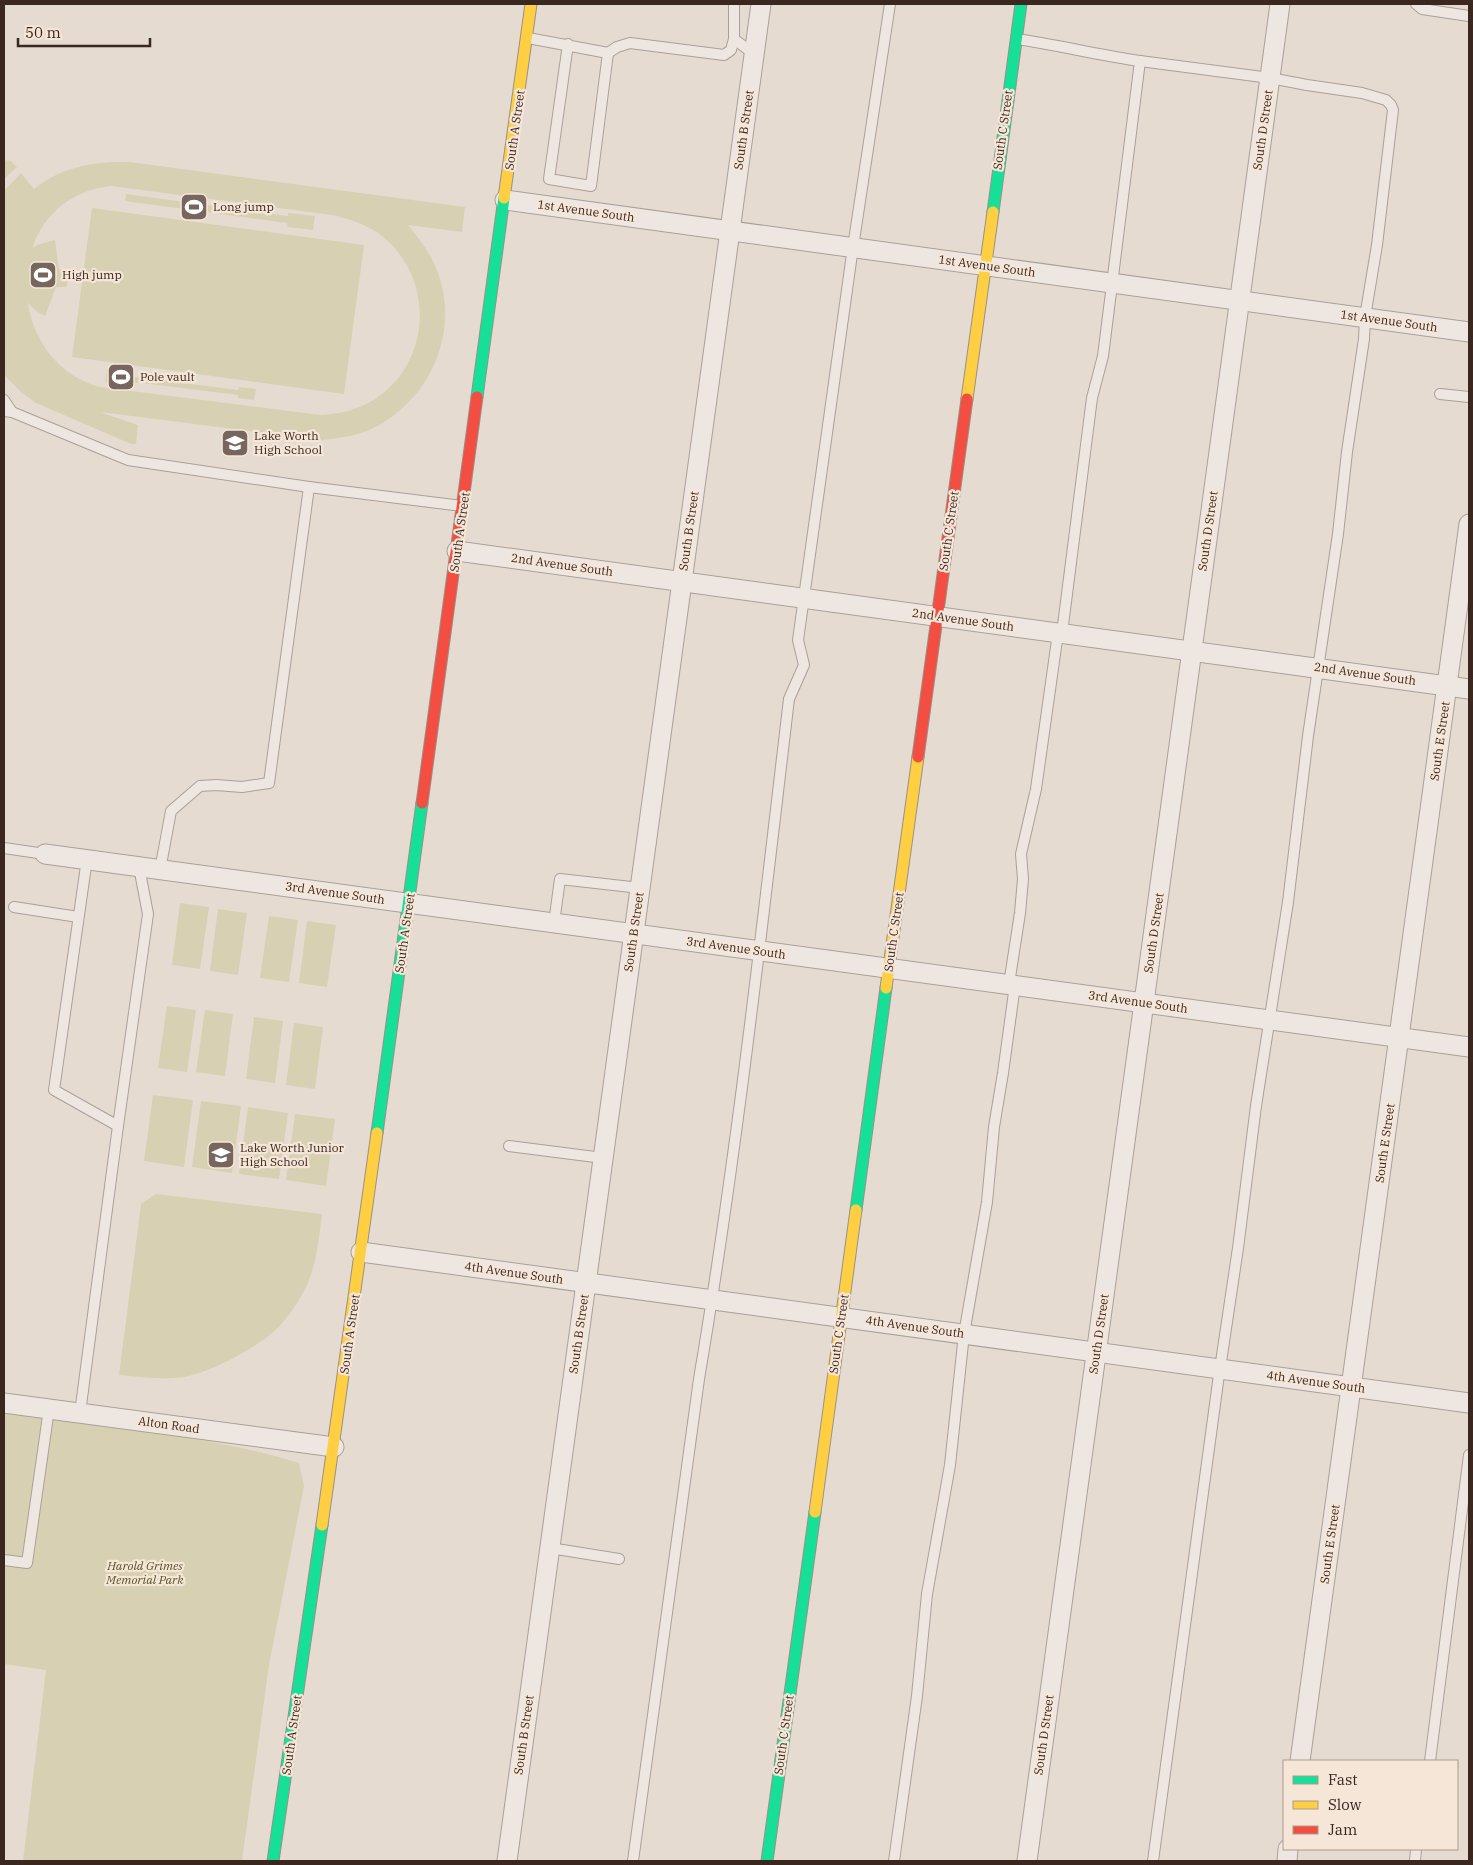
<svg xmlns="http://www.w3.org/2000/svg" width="1473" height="1865" font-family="'IBM Plex Serif',serif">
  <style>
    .green { fill: #d8d0b3; fill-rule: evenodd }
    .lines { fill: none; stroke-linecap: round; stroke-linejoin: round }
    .lane-casing { stroke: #aba098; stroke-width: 12 }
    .street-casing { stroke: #aba098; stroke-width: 21 }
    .fast-casing { stroke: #9b9088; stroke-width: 13 }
    .slow-casing { stroke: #9b9088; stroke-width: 13 }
    .jam-casing { stroke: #9b9088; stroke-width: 13 }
    .lane { stroke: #eee7e1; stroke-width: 10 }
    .street { stroke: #eee7e1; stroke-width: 19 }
    .fast { stroke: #16e098; stroke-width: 11 }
    .slow { stroke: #ffcf43; stroke-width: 11 }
    .jam { stroke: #f24e42; stroke-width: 11 }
    .labels { text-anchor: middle; stroke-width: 4.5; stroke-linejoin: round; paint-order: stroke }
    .street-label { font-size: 12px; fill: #3a2720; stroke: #f5e6d7 }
    .poi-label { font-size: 12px; fill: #3a2720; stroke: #f5e6d7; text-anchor: start }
    .park-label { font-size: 12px; font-style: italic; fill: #555627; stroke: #f5e6d7 }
  </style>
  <rect width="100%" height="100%" fill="#e6dbd0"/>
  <g class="green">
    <polygon points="4,160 11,161 17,167 4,179"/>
    <path d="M 110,162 L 130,162 L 465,207 L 462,232 L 408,225 C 420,240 432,255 438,273 C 459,331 432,394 381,424 C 363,435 342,438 322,440 L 100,412 L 138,425 L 136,444 L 131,444 L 36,403 L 22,393 L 4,375 L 4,191 L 21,173 L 34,189 C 56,171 82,164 110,162 ZM 111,186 L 332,215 C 354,220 374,227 390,243 C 442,295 424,387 351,410 C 342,413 332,414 321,415 L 100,387 C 0,360 0,198 111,186 Z"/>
    <polygon points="126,194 288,216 288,213 315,216 313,230 288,227 287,223 125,201"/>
    <polygon points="92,208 364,245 344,394 72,357"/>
    <path d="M 55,240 L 59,269 L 69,270 L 67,287 L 56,287 L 45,316 C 19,304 5,268 32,248 C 38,244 47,242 55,240 Z"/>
    <polygon points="107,369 118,371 118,375 238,390 239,387 256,389 254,400 238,398 238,395 117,380 116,383 105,382"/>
    <polygon points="180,903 209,907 200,969 172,965"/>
    <polygon points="218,909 247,913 238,975 210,971"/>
    <polygon points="269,916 298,920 289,982 260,978"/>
    <polygon points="307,921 336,925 327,987 299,983"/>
    <polygon points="167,1006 196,1010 187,1072 158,1068"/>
    <polygon points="205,1010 233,1014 225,1076 196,1072"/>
    <polygon points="254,1017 283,1021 275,1083 246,1079"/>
    <polygon points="294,1023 323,1027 315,1089 286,1085"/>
    <polygon points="153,1095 193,1100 184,1167 144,1161"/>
    <polygon points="201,1101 241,1106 232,1173 192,1167"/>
    <polygon points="248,1107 288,1113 279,1179 239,1174"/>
    <polygon points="295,1114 335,1119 326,1186 286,1180"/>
    <path d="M 156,1194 L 322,1214 C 319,1238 317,1262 307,1285 C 301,1299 284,1324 272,1333 C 252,1350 209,1373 184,1377 C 162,1380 141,1377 119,1375 L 141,1204 Z"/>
    <path d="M 4,1413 C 101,1426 205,1434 299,1463 L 304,1486 L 269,1665 L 242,1861 L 23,1861 L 46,1670 L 4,1664 Z"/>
  </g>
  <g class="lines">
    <g class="lane-casing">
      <g id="lane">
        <polyline points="734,4 734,39 754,54"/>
        <polyline points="1416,4 1422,9 1469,16"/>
        <polyline points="528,38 608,53 591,186 549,179 568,44"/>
        <path d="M 1016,39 C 1058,45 1098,55 1140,61 L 1103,356 L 1092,398 L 1062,633"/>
        <polyline points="608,53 617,47 630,43 724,55 731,50 734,39"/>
        <polyline points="1140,61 1270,78 1307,85 1362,93 1386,100 1391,105 1393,110 1377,245 1365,317 1364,339 1347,452 1338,534 1308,736 1288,902 1256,1106 1238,1248 1218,1382 1153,1861"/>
        <polyline points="1440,394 1469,397"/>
        <polyline points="4,400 12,412"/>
        <polyline points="4,411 12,412 128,460 309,487"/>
        <polyline points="4,848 45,854"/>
        <polyline points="87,859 54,1090 118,1126 148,914 139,867"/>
        <polyline points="160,870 171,811 200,786 216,785 242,787 269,783 309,487 462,506"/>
        <polyline points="14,907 78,917"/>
        <polyline points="554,923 560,879 640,888"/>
        <polyline points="1009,984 1020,913 1023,879 1021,854 1036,789 1058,633"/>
        <polyline points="509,1146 603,1158"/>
        <polyline points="80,1413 118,1126"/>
        <polyline points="550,1548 619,1559"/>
        <polyline points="4,1560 27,1563 49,1409"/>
        <polyline points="1430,1761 1469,1455"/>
        <path d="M 633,1861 L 699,1379 C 737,1154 762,926 789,699 L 804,665 L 798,640 L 853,247 L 890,4"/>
        <polyline points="894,1861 917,1696 927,1594 950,1465 964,1334 987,1202 994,1127 1003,1073 1015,985"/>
        <polyline points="1415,1861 1416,1849"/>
      </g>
    </g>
    <g class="street-casing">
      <g id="street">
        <polyline points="505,200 1469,332"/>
        <polyline points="457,551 1469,689"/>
        <polyline points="45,854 1469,1047"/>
        <polyline points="361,1252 1469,1403"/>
        <polyline points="4,1403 334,1447"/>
        <polyline points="1300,1761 1469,524"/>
        <polyline points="507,1861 761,4"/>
        <polyline points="1027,1861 1280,4"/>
        <polyline points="1287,1861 1288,1849"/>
      </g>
    </g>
    <g class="fast-casing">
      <g id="fast">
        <polyline points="993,212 1021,4"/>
        <polyline points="477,397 504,198"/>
        <polyline points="377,1133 422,803"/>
        <polyline points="856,1210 886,988"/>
        <polyline points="273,1861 322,1525"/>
        <polyline points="767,1861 815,1512"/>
      </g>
    </g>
    <g class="slow-casing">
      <g id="slow">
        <polyline points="504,198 531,4"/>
        <polyline points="967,399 993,212"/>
        <polyline points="886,988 918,757"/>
        <polyline points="815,1512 856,1210"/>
        <polyline points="322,1525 377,1133"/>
      </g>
    </g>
    <g class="jam-casing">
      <g id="jam">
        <polyline points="918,757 967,399"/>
        <polyline points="422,803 477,397"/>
      </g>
    </g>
    <use href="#lane" class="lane"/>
    <use href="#street" class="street"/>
    <use href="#fast" class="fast"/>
    <use href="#slow" class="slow"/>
    <use href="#jam" class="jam"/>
  </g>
  <defs>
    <g id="stadium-square" transform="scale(1.4375)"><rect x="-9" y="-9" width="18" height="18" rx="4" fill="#76665e" stroke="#f5e6d7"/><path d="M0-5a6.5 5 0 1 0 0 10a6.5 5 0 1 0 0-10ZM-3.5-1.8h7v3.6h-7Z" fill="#fff"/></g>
    <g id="school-square" transform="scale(1.4375)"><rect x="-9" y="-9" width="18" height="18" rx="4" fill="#76665e" stroke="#f5e6d7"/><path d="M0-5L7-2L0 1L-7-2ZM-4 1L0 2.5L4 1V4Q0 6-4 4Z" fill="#fff"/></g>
  </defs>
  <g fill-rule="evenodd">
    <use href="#stadium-square" x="194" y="207"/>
    <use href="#stadium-square" x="43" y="275"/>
    <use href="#stadium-square" x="121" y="377"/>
    <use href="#school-square" x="235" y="443"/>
    <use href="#school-square" x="221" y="1155"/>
  </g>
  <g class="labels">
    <g class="street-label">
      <text transform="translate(515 130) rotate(-82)" y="4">South A Street</text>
      <text transform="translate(744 130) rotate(-82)" y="4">South B Street</text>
      <text transform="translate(1003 130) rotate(-82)" y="4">South C Street</text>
      <text transform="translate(1263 130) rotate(-82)" y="4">South D Street</text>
      <text transform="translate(586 211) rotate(8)" y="4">1st Avenue South</text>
      <text transform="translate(987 266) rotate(8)" y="4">1st Avenue South</text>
      <text transform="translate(1389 321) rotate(8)" y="4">1st Avenue South</text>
      <text transform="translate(689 531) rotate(-82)" y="4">South B Street</text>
      <text transform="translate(949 531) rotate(-82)" y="4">South C Street</text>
      <text transform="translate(1208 531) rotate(-82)" y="4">South D Street</text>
      <text transform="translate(460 532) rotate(-82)" y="4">South A Street</text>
      <text transform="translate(562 565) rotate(8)" y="4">2nd Avenue South</text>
      <text transform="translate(963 620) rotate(8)" y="4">2nd Avenue South</text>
      <text transform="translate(1365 674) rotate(8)" y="4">2nd Avenue South</text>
      <text transform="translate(1440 741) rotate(-82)" y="4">South E Street</text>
      <text transform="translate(335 893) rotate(8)" y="4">3rd Avenue South</text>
      <text transform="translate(634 932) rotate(-82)" y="4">South B Street</text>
      <text transform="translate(894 932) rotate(-82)" y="4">South C Street</text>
      <text transform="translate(405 933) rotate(-82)" y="4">South A Street</text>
      <text transform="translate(1154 933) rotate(-82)" y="4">South D Street</text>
      <text transform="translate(736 948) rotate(8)" y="4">3rd Avenue South</text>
      <text transform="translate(1138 1002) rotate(8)" y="4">3rd Avenue South</text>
      <text transform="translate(1385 1143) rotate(-82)" y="4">South E Street</text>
      <text transform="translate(514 1273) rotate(8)" y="4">4th Avenue South</text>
      <text transform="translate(915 1327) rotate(8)" y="4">4th Avenue South</text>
      <text transform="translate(350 1334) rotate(-82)" y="4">South A Street</text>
      <text transform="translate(579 1334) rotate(-82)" y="4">South B Street</text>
      <text transform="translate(839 1334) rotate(-82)" y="4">South C Street</text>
      <text transform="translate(1099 1334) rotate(-82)" y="4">South D Street</text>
      <text transform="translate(1316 1382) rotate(8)" y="4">4th Avenue South</text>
      <text transform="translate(169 1425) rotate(8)" y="4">Alton Road</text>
      <text transform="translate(1330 1544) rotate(-82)" y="4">South E Street</text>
      <text transform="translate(292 1735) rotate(-82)" y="4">South A Street</text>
      <text transform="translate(524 1735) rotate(-82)" y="4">South B Street</text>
      <text transform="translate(784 1735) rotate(-82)" y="4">South C Street</text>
      <text transform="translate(1044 1735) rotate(-82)" y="4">South D Street</text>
    </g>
    <g class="poi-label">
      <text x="213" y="211">Long jump</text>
      <text x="62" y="279">High jump</text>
      <text x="140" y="381">Pole vault</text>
      <text x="254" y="440">Lake Worth<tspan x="254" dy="14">High School</tspan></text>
      <text x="240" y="1152">Lake Worth Junior<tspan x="240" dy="14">High School</tspan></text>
    </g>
    <g class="park-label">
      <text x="145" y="1570">Harold Grimes<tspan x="145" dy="14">Memorial Park</tspan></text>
    </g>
  </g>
  <rect width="1473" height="1865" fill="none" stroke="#3a2720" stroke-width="10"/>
  <rect x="1283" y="1760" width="175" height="90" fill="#f5e6d7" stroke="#aa9a8e"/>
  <rect x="1293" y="1776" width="25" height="8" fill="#16e098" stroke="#aa9a8e"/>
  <text x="1328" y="1785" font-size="15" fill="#3a2720">Fast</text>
  <rect x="1293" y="1801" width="25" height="8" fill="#ffcf43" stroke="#aa9a8e"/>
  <text x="1328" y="1810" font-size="15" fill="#3a2720">Slow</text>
  <rect x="1293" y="1826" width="25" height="8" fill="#f24e42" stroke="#aa9a8e"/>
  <text x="1328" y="1835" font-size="15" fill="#3a2720">Jam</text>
  <path d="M18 38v8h132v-8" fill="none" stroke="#3a2720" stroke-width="2.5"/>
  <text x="25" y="38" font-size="15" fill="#3a2720" stroke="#f5e6d7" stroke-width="4" paint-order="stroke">50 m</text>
</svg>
